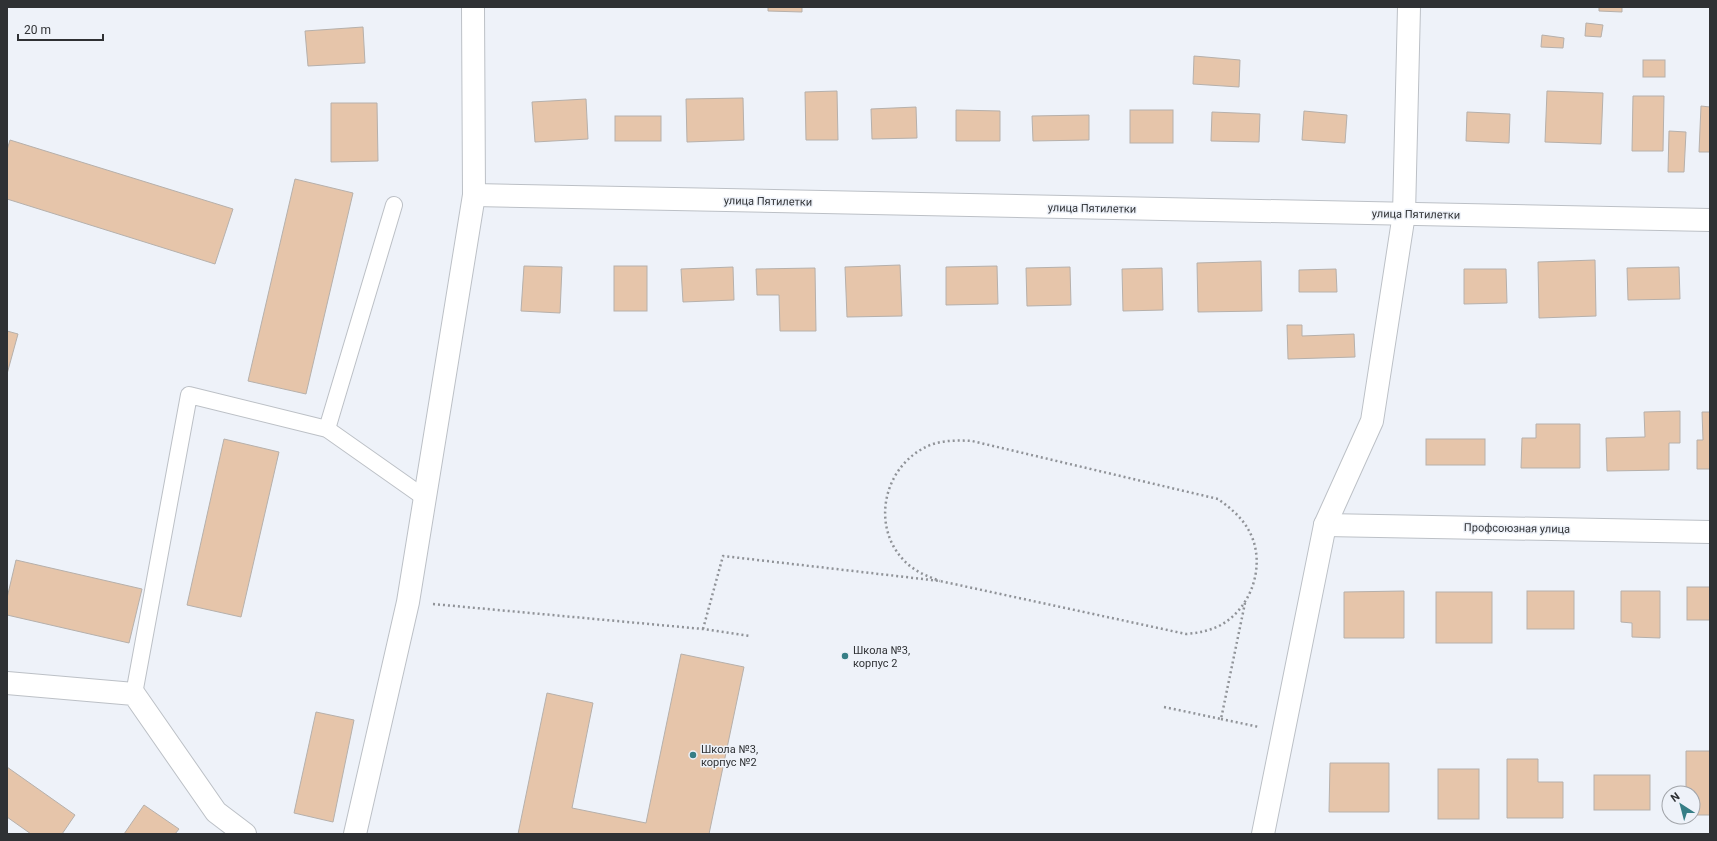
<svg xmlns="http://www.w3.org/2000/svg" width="1717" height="841" font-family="Roboto,sans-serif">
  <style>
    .building { fill: #e6c5aa; stroke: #b6b0ab }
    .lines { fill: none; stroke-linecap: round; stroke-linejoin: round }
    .service-casing { stroke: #bcc0c6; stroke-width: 18 }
    .minor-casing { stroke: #bcc0c6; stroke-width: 24 }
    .path { stroke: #909398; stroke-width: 2.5; stroke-dasharray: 2 3; stroke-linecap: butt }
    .service { stroke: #fff; stroke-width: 16 }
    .minor { stroke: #fff; stroke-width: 22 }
    .poi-dot { fill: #367e86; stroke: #eef2f9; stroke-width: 1.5 }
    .labels { text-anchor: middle; stroke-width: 3; stroke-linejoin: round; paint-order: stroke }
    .street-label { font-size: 11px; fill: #2f3134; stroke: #eef2f9 }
    .poi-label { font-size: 11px; fill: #2f3134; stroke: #eef2f9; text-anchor: start }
  </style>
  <rect width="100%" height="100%" fill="#eef2f9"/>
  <g class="building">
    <polygon points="768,7 802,7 802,12 768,11"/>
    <polygon points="1599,7 1622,7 1622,12 1599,11"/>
    <polygon points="1586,23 1603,25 1601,37 1585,36"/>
    <polygon points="363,27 365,63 308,66 305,31"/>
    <polygon points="1542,35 1564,38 1563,48 1541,47"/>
    <polygon points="1194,56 1240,60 1239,87 1193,84"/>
    <rect x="1643" y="60" width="22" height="17"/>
    <polygon points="837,91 838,140 806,140 805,92"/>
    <polygon points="1547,91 1603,93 1601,144 1545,142"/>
    <polygon points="1633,96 1664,96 1663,151 1632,151"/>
    <polygon points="743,98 744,140 687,142 686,99"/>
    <polygon points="586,99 588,139 535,142 532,102"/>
    <polygon points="331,103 377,103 378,161 331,162"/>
    <polygon points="1701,106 1710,107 1710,152 1699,152"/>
    <polygon points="916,107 917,138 872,139 871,109"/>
    <polygon points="956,110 1000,111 1000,141 956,141"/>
    <rect x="1130" y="110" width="43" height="33"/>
    <polygon points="1304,111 1347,115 1345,143 1302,140"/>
    <polygon points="1212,112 1260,114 1259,142 1211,141"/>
    <polygon points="1467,112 1510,114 1509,143 1466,141"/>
    <polygon points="1089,115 1089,140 1033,141 1032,116"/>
    <rect x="615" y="116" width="46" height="25"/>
    <polygon points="1669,131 1686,132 1684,172 1668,172"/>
    <polygon points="10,140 233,209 215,264 7,199 7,150"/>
    <polygon points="295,179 353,193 306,394 248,381"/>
    <polygon points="1595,260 1596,316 1539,318 1538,262"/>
    <polygon points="1261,261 1262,311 1198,312 1197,263"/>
    <polygon points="900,265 902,316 847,317 845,267"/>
    <polygon points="524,266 562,267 560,313 521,311"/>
    <rect x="614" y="266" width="33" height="45"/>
    <polygon points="997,266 998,304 946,305 946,267"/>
    <polygon points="733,267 734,300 683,302 681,269"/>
    <polygon points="1070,267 1071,305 1027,306 1026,268"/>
    <polygon points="1679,267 1680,299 1628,300 1627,268"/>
    <polygon points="815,268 816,331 780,331 779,295 757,295 756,269"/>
    <polygon points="1162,268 1163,310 1123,311 1122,269"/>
    <polygon points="1336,269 1337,292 1299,292 1299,270"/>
    <polygon points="1464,269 1506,269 1507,303 1464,304"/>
    <polygon points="1287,325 1302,325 1302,336 1354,334 1355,357 1288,359"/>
    <polygon points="7,331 18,334 7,374"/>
    <polygon points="1680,411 1680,443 1669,443 1669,470 1607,471 1606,438 1645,437 1644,412"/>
    <polygon points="1702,412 1710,412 1710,469 1697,469 1697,440 1703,440"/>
    <polygon points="1536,424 1580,424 1580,468 1521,468 1522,438 1536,438"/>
    <polygon points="224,439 279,452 241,617 187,605"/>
    <rect x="1426" y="439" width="59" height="26"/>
    <polygon points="16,560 142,589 129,643 7,615 7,598"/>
    <rect x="1687" y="587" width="23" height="33"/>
    <polygon points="1404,591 1404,638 1344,638 1344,592"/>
    <rect x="1527" y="591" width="47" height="38"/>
    <polygon points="1621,591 1660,591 1660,638 1632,637 1632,623 1621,622"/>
    <rect x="1436" y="592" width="56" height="51"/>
    <polygon points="681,654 744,667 709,834 518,834 547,693 593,703 572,808 646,823"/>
    <polygon points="316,712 354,720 333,822 294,813"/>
    <polygon points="1686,751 1710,751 1710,815 1693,815 1693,793 1686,793"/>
    <polygon points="1507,759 1538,759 1538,782 1563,782 1563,818 1507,818"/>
    <polygon points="1330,763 1389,763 1389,812 1329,812"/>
    <polygon points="7,767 75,815 62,834 31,834 7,817"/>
    <rect x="1438" y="769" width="41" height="50"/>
    <rect x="1594" y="775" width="56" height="35"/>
    <polygon points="144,805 179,829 175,834 124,834"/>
  </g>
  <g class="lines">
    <g class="service-casing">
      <g id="service">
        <polyline points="327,429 394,205"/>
        <polyline points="134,694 189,395 327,429 425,498"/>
      </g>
    </g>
    <g class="minor-casing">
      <g id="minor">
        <polyline points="474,195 1710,220"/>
        <polyline points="1325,525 1710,532"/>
        <polyline points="7,683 134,694 216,812 245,834"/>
        <polyline points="355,834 408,602 474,195 473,7"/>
        <polyline points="1263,834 1325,525 1372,421 1404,214 1409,7"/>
      </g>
    </g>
    <g class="path">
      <polyline points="433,604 703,629 750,636"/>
      <path d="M 703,629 L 723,556 L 940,581 L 1186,634 C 1198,633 1208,631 1219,626 C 1250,610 1265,569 1252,537 C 1245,520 1232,509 1218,499 L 972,441 C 955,440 937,440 922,449 C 880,473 871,534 910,566 C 919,573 929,577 940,581"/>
      <polyline points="1164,707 1221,719 1245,603"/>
      <polyline points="1221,719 1259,727"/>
    </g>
    <use href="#service" class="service"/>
    <use href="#minor" class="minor"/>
  </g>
  <g class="poi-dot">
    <circle cx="845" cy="656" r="4"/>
    <circle cx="693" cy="755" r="4"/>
  </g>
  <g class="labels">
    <g class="street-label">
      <text transform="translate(768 201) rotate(1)" y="4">улица Пятилетки</text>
      <text transform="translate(1092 208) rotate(1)" y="4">улица Пятилетки</text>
      <text transform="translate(1416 214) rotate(1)" y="4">улица Пятилетки</text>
      <text transform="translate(1517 528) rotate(1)" y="4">Профсоюзная улица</text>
    </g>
    <g class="poi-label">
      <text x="853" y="654">Школа №3,<tspan x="853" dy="13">корпус 2</tspan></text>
      <text x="701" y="753">Школа №3,<tspan x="701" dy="13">корпус №2</tspan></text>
    </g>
  </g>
  <rect width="1717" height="841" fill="none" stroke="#2f3134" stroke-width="16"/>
  <g transform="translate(1681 805) rotate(324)"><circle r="19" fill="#eef2f9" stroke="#a2a5aa"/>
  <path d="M0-3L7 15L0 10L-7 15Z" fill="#367e86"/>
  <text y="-6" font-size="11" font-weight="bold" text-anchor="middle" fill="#2f3134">N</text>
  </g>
  <path d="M18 34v6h85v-6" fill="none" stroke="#2f3134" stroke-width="2"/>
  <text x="24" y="34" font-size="12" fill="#2f3134" stroke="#eef2f9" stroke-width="3" paint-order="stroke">20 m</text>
</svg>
